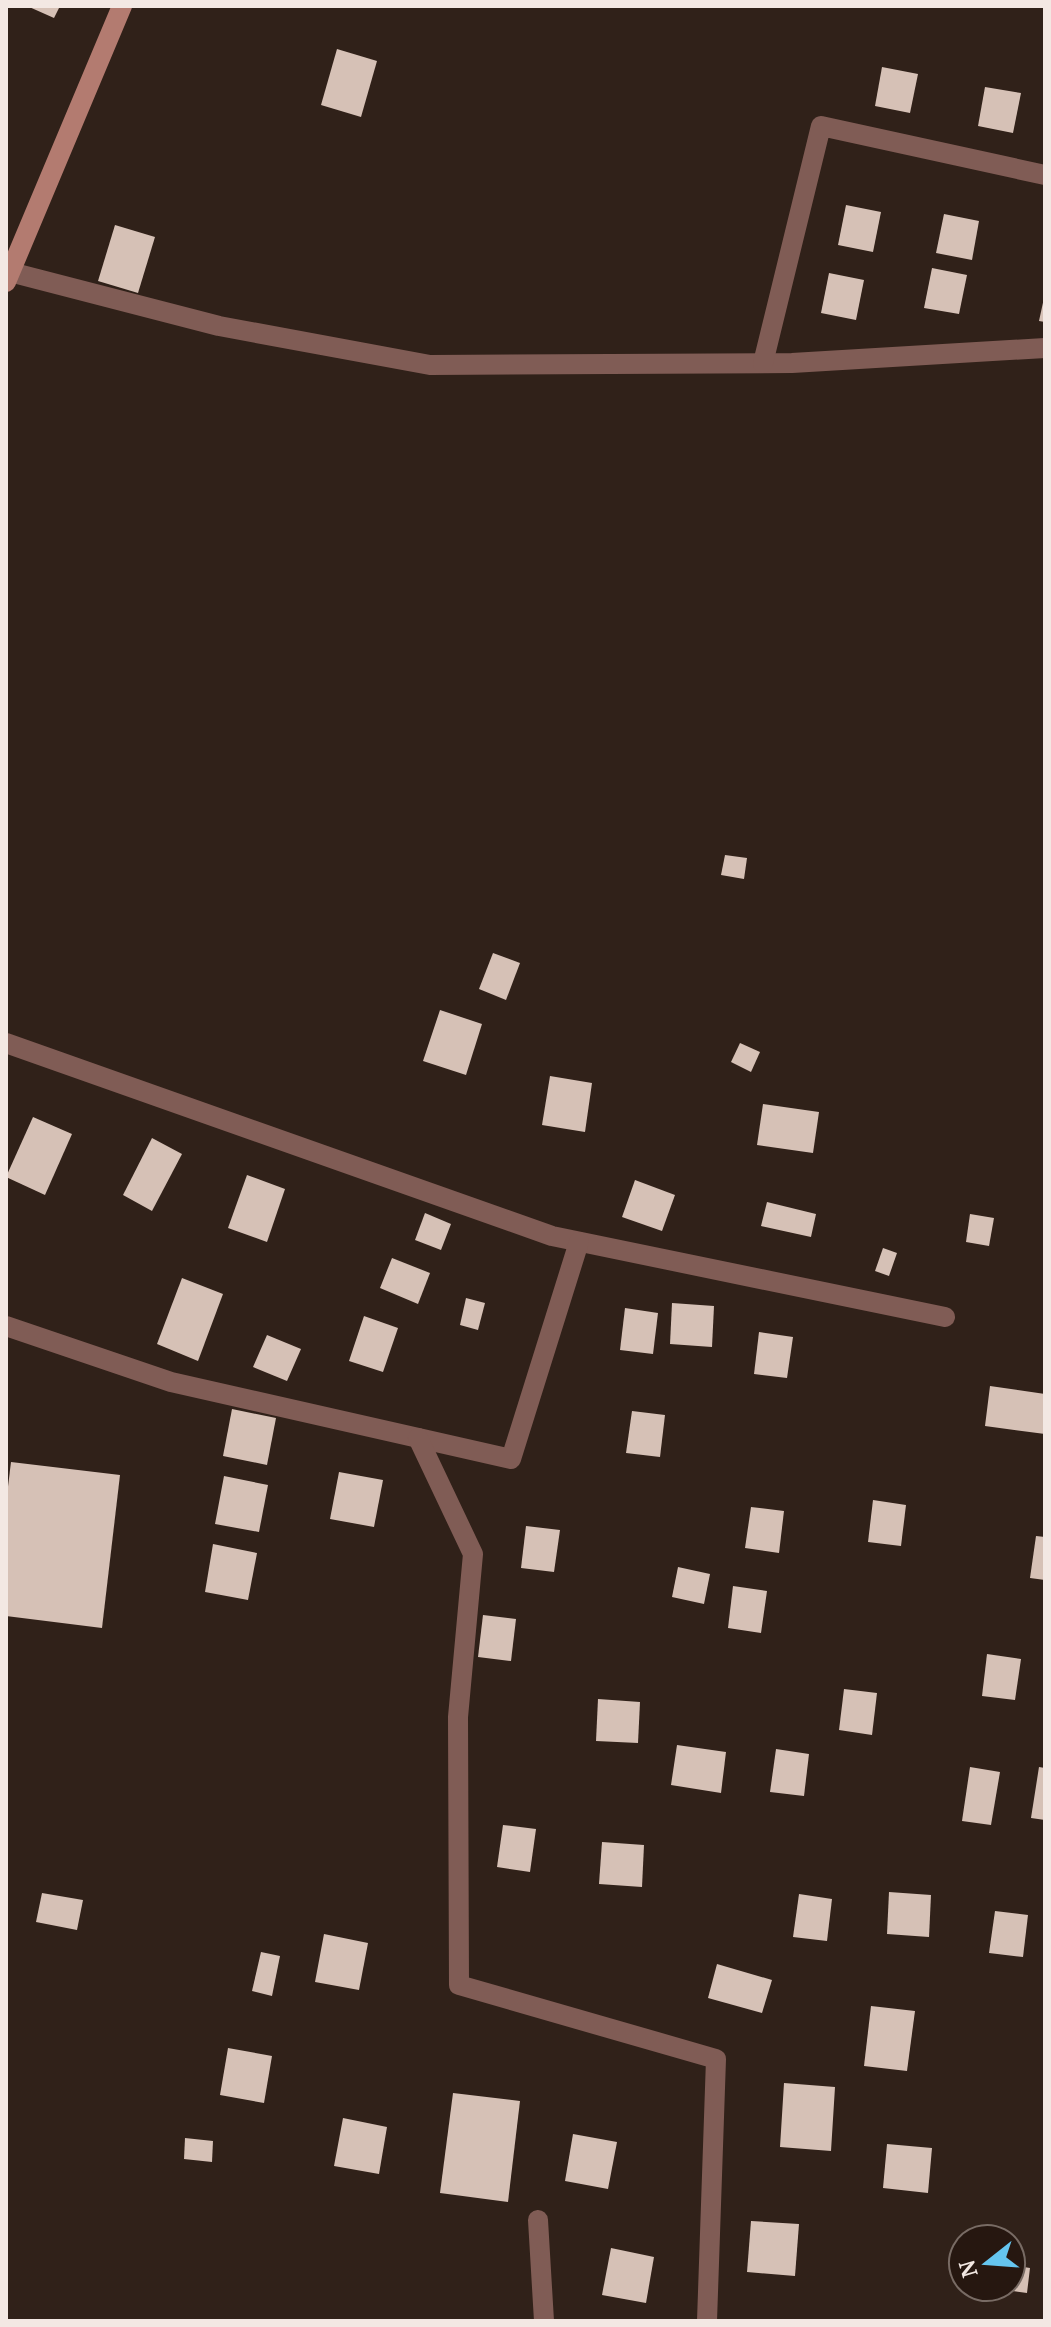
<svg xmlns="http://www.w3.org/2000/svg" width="1051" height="2327" font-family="'PT Serif',serif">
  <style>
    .building { fill: #d6c1b6 }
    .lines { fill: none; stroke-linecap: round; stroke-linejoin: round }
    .street { stroke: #805c55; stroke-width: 20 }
    .secondary { stroke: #b37b70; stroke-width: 20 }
  </style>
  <rect width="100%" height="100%" fill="#302119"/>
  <g class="building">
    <polygon points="27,6 60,6 54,18"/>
    <polygon points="337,49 377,61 361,117 321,105"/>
    <polygon points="882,67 918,74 910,113 875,106"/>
    <polygon points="985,87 1021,93 1013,133 978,126"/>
    <polygon points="846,205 881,212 873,252 838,245"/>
    <polygon points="944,214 979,221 972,260 936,253"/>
    <polygon points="115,225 155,237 138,293 98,281"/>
    <polygon points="932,268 967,275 959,314 924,308"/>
    <polygon points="829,273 864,280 856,320 821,313"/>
    <polygon points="1044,298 1045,298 1045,322 1039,321"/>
    <polygon points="725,855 747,858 744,879 721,875"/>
    <polygon points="493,953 520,963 506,1000 479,989"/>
    <polygon points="440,1010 482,1024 466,1075 423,1061"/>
    <polygon points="740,1043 760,1052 751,1072 731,1062"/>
    <polygon points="550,1076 592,1083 585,1132 542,1125"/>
    <polygon points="763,1104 819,1112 813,1153 757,1145"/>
    <polygon points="33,1117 72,1134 45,1195 6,1177"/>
    <polygon points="152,1138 182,1154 152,1211 123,1195"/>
    <polygon points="247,1175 285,1189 267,1242 228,1228"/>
    <polygon points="635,1180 675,1195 662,1231 622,1217"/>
    <polygon points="767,1202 816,1214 811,1237 761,1226"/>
    <polygon points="425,1213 451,1224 441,1250 415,1240"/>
    <polygon points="970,1214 994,1218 989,1246 966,1242"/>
    <polygon points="883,1248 897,1253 889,1276 875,1271"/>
    <polygon points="392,1258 430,1273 418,1304 380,1288"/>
    <polygon points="182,1278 223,1294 198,1361 157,1344"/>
    <polygon points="466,1298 485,1303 478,1330 460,1325"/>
    <polygon points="672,1303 714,1306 712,1347 670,1344"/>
    <polygon points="625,1308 658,1313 653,1354 620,1350"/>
    <polygon points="364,1316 398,1328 383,1372 349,1361"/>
    <polygon points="759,1332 793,1337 787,1378 754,1374"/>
    <polygon points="267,1335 301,1349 287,1381 253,1367"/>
    <polygon points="990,1386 1045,1394 1045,1434 985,1426"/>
    <polygon points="232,1409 276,1418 267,1465 223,1456"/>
    <polygon points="632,1411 665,1415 660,1457 626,1453"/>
    <polygon points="11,1462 120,1475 102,1628 6,1616 6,1503"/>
    <polygon points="339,1472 383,1480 374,1527 330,1519"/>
    <polygon points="224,1476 268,1485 259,1532 215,1524"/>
    <polygon points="873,1500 906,1505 901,1546 868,1542"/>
    <polygon points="751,1507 784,1511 779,1553 745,1548"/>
    <polygon points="526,1526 560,1530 554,1572 521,1568"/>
    <polygon points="1036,1536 1045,1537 1045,1580 1030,1578"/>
    <polygon points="213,1544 257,1553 248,1600 205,1592"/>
    <polygon points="678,1567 710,1574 704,1604 672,1597"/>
    <polygon points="733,1586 767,1591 761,1633 728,1628"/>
    <polygon points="483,1615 516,1619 511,1661 478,1657"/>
    <polygon points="987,1654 1021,1659 1015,1700 982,1696"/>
    <polygon points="844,1689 877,1693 872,1735 839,1730"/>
    <polygon points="598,1699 640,1702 638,1743 596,1741"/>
    <polygon points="677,1745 726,1752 721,1793 671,1785"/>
    <polygon points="776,1749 809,1754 804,1796 770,1792"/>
    <polygon points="970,1767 1000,1772 991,1825 962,1821"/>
    <polygon points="1039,1767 1045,1768 1045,1820 1031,1818"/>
    <polygon points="503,1825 536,1829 530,1872 497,1867"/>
    <polygon points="602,1842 644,1845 642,1887 599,1884"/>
    <polygon points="889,1892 931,1895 929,1937 887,1934"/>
    <polygon points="42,1893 83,1900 77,1930 36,1922"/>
    <polygon points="799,1894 832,1899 827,1941 793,1937"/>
    <polygon points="995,1911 1028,1915 1023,1957 989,1953"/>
    <polygon points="324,1934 368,1943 359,1990 315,1982"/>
    <polygon points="261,1952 280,1956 272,1996 252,1991"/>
    <polygon points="717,1964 772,1980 762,2013 708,1998"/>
    <polygon points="871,2006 915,2011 907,2071 864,2066"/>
    <polygon points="228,2048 272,2056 264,2103 220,2095"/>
    <polygon points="784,2083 835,2087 831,2151 780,2147"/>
    <polygon points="453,2093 520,2101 508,2202 440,2193"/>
    <polygon points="343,2118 387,2127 379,2174 334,2166"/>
    <polygon points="573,2134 617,2142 608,2189 565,2181"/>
    <polygon points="185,2138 213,2141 212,2162 184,2159"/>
    <polygon points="887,2144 932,2148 928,2193 883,2188"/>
    <polygon points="751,2221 799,2224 795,2276 747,2272"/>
    <polygon points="611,2248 654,2257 646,2303 602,2295"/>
    <polygon points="1011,2265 1030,2268 1027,2293 998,2289 1011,2287"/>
  </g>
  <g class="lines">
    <g class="street">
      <polyline points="10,272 219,326 430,365 792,363 1045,348"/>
      <polyline points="763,363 821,126 1045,175"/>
      <polyline points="6,1043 552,1236 945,1317"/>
      <polyline points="6,1326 171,1382 511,1459 579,1242"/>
      <polyline points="418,1438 473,1554 458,1717 459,1985 716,2059 707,2321"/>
      <polyline points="538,2220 544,2321"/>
    </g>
    <polyline class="secondary" points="6,282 122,6"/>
  </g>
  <rect width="1051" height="2327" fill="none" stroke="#f3e8e3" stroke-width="16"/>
  <g transform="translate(987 2263) rotate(253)"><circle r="38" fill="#261710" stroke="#786b64" stroke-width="2"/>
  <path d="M0-6L14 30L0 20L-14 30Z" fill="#65c5ef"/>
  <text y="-12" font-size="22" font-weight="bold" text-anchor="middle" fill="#f3e8e3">N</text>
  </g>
</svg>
